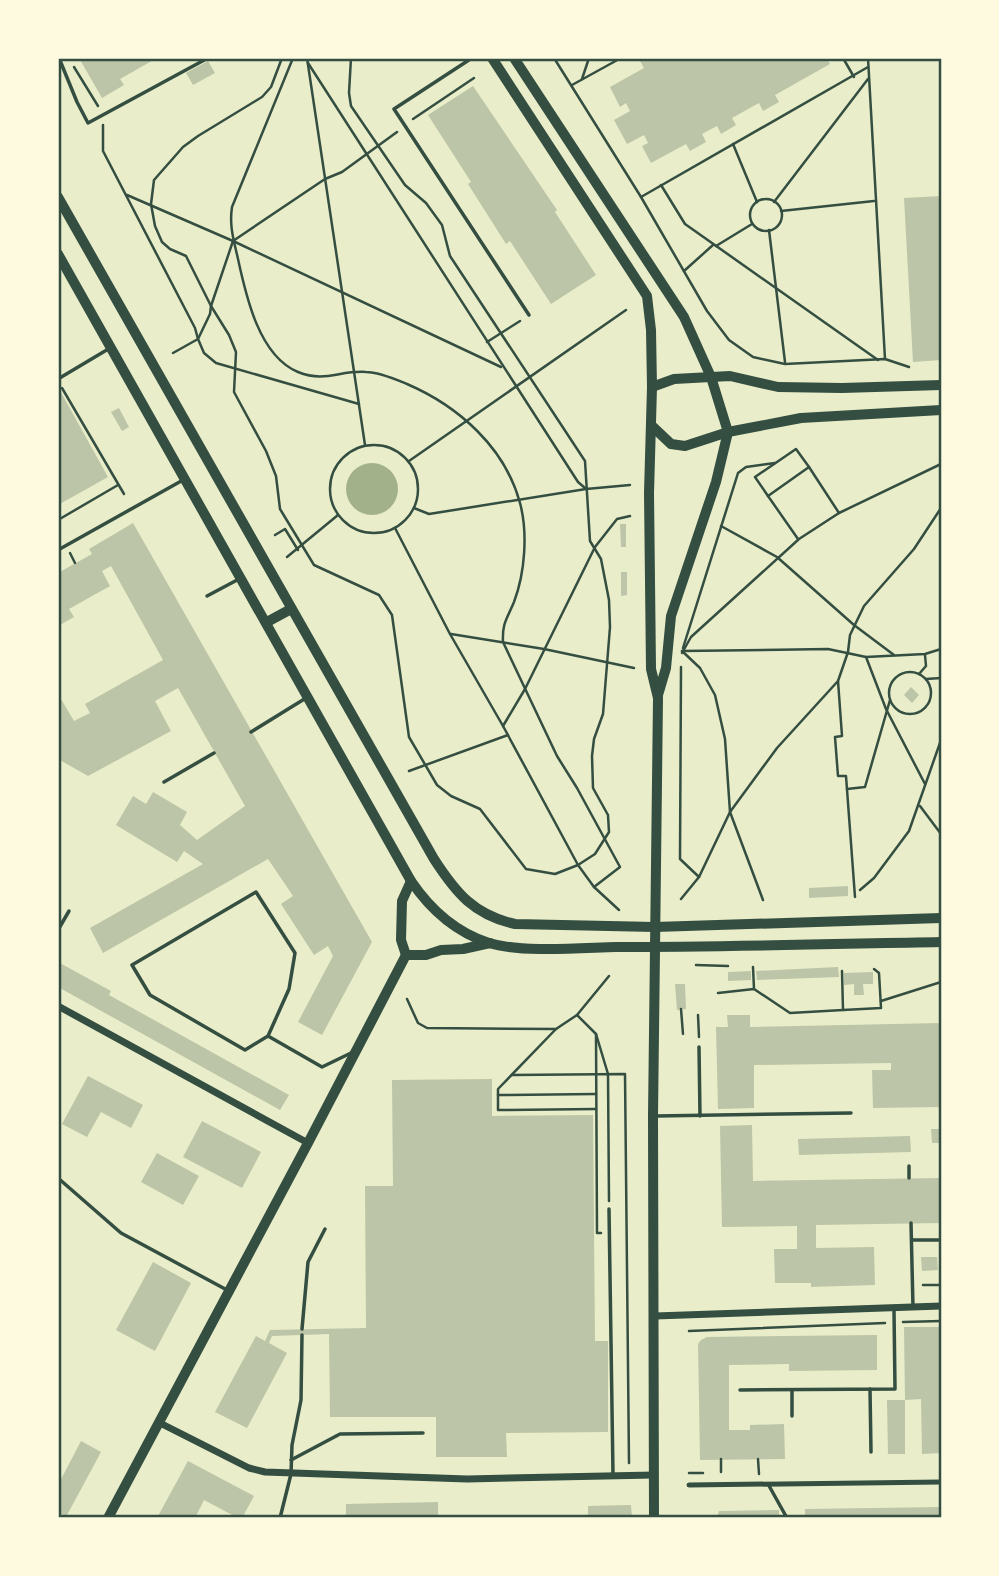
<svg xmlns="http://www.w3.org/2000/svg" width="999" height="1576" font-family="Rubik,sans-serif">
  <style>
    .water { fill: #a3b18a }
    .building { fill: #bcc5a7 }
    .lines { fill: none; stroke-linecap: round; stroke-linejoin: round }
    .path { stroke: #344e41; stroke-width: 2.5 }
    .service { stroke: #344e41; stroke-width: 3.5 }
    .pedestrian { stroke: #344e41; stroke-width: 5 }
    .minor { stroke: #344e41; stroke-width: 7 }
    .secondary { stroke: #344e41; stroke-width: 10 }
    .primary { stroke: #344e41; stroke-width: 10 }
    .neatline { fill: none; stroke: #344e41; stroke-width: 2.5 }
  </style>
  <rect width="100%" height="100%" fill="#e9edc9"/>
  <circle class="water" cx="372" cy="489" r="26"/>
  <g class="building">
    <polygon points="79,58 157,58 120,79 124,85 102,98"/>
    <polygon points="646,58 827,58 830,64 775,95 779,102 763,111 759,103 732,118 736,125 721,134 717,126 702,134 706,142 690,151 686,144 651,163 642,146 648,143 644,135 627,144 614,120 630,111 626,103 620,107 610,87 644,68 640,61"/>
    <polygon points="208,61 215,73 193,85 186,73"/>
    <polygon points="473,86 557,210 555,212 596,275 551,304 510,241 506,244 468,184 471,182 428,115"/>
    <polygon points="941,196 941,360 913,362 904,198"/>
    <polygon points="58,387 108,477 58,505"/>
    <polygon points="119,408 129,427 122,431 111,412"/>
    <polygon points="133,523 372,942 322,1035 298,1022 333,956 328,946 314,955 281,904 293,896 268,859 103,953 90,928 203,864 184,851 177,862 116,825 133,796 146,804 153,792 187,812 180,825 197,840 245,806 178,688 155,701 171,731 88,776 58,759 58,694 74,721 90,713 85,704 163,660 111,566 102,571 110,586 69,609 74,617 58,626 58,573 92,554 89,549"/>
    <polygon points="620,524 626,524 626,547 621,547"/>
    <polygon points="621,572 627,572 627,595 621,596"/>
    <polygon points="911,687 919,695 912,703 904,695"/>
    <polygon points="848,886 848,896 809,898 809,888"/>
    <polygon points="58,962 111,991 109,995 289,1095 280,1110 58,987"/>
    <polygon points="838,967 839,977 757,980 756,971"/>
    <polygon points="751,971 751,980 728,981 728,972"/>
    <polygon points="873,972 873,984 863,984 864,995 854,995 854,984 844,985 844,973"/>
    <polygon points="675,984 685,984 686,1009 677,1010"/>
    <polygon points="727,1015 750,1015 750,1027 941,1023 941,1107 873,1108 872,1070 891,1070 891,1063 754,1065 754,1108 718,1109 716,1027 728,1027"/>
    <polygon points="88,1076 143,1105 131,1128 101,1112 87,1137 62,1124"/>
    <polygon points="492,1079 492,1116 593,1115 595,1341 608,1341 608,1432 506,1433 507,1457 436,1457 436,1417 330,1417 329,1334 272,1336 269,1343 287,1353 247,1428 215,1412 256,1336 265,1341 270,1330 366,1328 365,1186 393,1186 392,1080"/>
    <polygon points="202,1121 261,1152 242,1188 183,1157"/>
    <polygon points="752,1125 753,1181 941,1178 941,1223 816,1225 816,1248 874,1247 875,1285 811,1287 811,1283 775,1283 774,1249 797,1249 797,1226 722,1227 720,1126"/>
    <polygon points="931,1129 941,1129 941,1143 932,1143"/>
    <polygon points="910,1136 911,1152 799,1155 798,1139"/>
    <polygon points="157,1153 199,1176 183,1205 141,1182"/>
    <polygon points="921,1257 937,1257 938,1270 922,1271"/>
    <polygon points="153,1262 191,1283 155,1351 116,1330"/>
    <polygon points="904,1327 941,1327 941,1453 922,1454 921,1399 905,1400 905,1454 888,1454 887,1400 905,1400"/>
    <polygon points="877,1335 877,1370 789,1371 789,1364 729,1365 729,1430 750,1430 750,1425 784,1424 785,1459 700,1460 698,1344 701,1340 707,1337"/>
    <polygon points="81,1441 101,1452 66,1517 58,1512 58,1485"/>
    <polygon points="188,1461 254,1496 242,1518 238,1518 204,1500 195,1518 157,1518"/>
    <polygon points="438,1502 438,1518 346,1518 346,1504"/>
    <polygon points="631,1505 632,1518 588,1518 588,1506"/>
    <polygon points="941,1507 941,1518 805,1518 805,1509"/>
    <polygon points="779,1510 779,1518 717,1518 719,1511"/>
  </g>
  <g class="lines">
    <g class="path">
      <polyline points="282,58 271,87 262,97 198,136 183,147 154,180 151,204 155,226 162,242 170,249 186,256 211,306 229,335 236,352 234,392 266,451 276,476 280,509 314,565 379,595 392,615 409,737 437,785 451,796 480,809 526,869 555,874 578,865 595,854 609,832 608,815 593,788 592,756 594,739 603,714 610,627 609,600 601,559 590,541 585,461 450,256 442,225 426,203 405,185 351,106 349,93 351,58"/>
      <path d="M 293,58 L 232,207 C 229,226 234,241 238,259 C 246,296 259,356 298,372 C 325,383 340,370 366,372 C 379,372 395,379 407,384 C 458,406 505,447 520,503 C 528,533 525,573 514,602 C 507,619 502,623 503,642 L 557,756 L 577,788 L 620,867 L 594,887"/>
      <polyline points="307,58 365,445"/>
      <polyline points="554,58 641,197 707,311 729,340 753,357 785,364 885,359 909,367"/>
      <polyline points="843,58 854,77"/>
      <polyline points="868,58 885,359"/>
      <polyline points="308,63 578,482 585,488"/>
      <polyline points="74,67 98,106"/>
      <polyline points="582,79 589,58"/>
      <polyline points="572,85 621,58"/>
      <polyline points="413,119 474,78"/>
      <polyline points="103,125 103,151 195,328 198,339 173,353"/>
      <polyline points="733,144 757,202"/>
      <polyline points="661,185 685,224 878,360"/>
      <polyline points="127,195 233,241 501,367"/>
      <polyline points="641,197 868,67"/>
      <circle cx="766" cy="215" r="16"/>
      <polyline points="774,202 868,79"/>
      <polyline points="781,211 874,201"/>
      <polyline points="769,230 785,362"/>
      <polyline points="716,246 752,224"/>
      <polyline points="684,271 713,245"/>
      <polyline points="487,342 520,321"/>
      <polyline points="62,388 124,494"/>
      <polyline points="359,404 216,363 204,353 198,339 210,314 211,306 233,241 325,179 342,172 397,132"/>
      <circle cx="374" cy="489" r="44"/>
      <polyline points="409,461 626,310"/>
      <polyline points="768,496 755,477 796,449 809,467"/>
      <polyline points="414,508 429,514 586,489 630,485"/>
      <polyline points="58,520 118,485"/>
      <polyline points="721,526 777,557 854,625 894,655"/>
      <polyline points="395,528 450,634 503,726 578,865 594,887 619,910"/>
      <polyline points="275,535 285,529 298,550"/>
      <polyline points="798,539 768,496 809,467 839,513"/>
      <polyline points="70,553 75,563"/>
      <polyline points="287,557 338,515"/>
      <polyline points="451,634 544,649 634,668"/>
      <polyline points="683,648 738,473 746,467 775,463"/>
      <polyline points="682,651 700,668 715,695 725,739 730,812 763,900"/>
      <polyline points="682,651 828,649 866,657 925,654 941,649"/>
      <polyline points="682,653 691,637 799,539 839,513 941,464"/>
      <polyline points="866,657 886,709 925,784"/>
      <polyline points="681,667 680,859 699,877"/>
      <circle cx="910" cy="693" r="21"/>
      <polyline points="919,674 926,666 925,655"/>
      <polyline points="926,679 941,678"/>
      <polyline points="838,681 842,736 835,737 838,776 846,776 855,897"/>
      <polyline points="503,726 525,689 595,547 617,519 630,516"/>
      <polyline points="409,771 508,735"/>
      <polyline points="847,789 865,787 890,700"/>
      <polyline points="920,806 941,834"/>
      <polyline points="860,890 874,878 909,831 941,740"/>
      <polyline points="681,899 699,877 730,812 777,748 838,681 848,652 850,635 864,606 914,549 941,508"/>
      <polyline points="696,965 728,966"/>
      <polyline points="753,967 754,989"/>
      <polyline points="842,971 843,1010 881,1008 879,973 874,969"/>
      <polyline points="718,993 754,989 790,1013 843,1010"/>
      <polyline points="407,999 418,1023 427,1028 556,1029 577,1015 609,976"/>
      <polyline points="881,1001 941,982"/>
      <polyline points="681,1009 683,1034"/>
      <polyline points="577,1015 596,1034 608,1074 609,1201"/>
      <polyline points="698,1015 699,1037"/>
      <polyline points="556,1029 498,1089 498,1110 596,1109"/>
      <polyline points="596,1034 597,1233 601,1233"/>
      <polyline points="512,1075 625,1074 629,1463"/>
      <polyline points="498,1095 596,1094"/>
      <polyline points="923,1285 941,1285"/>
      <polyline points="903,1322 941,1321"/>
      <polyline points="689,1331 885,1323"/>
      <polyline points="721,1459 721,1472"/>
      <polyline points="758,1459 759,1474"/>
      <polyline points="689,1473 703,1473"/>
    </g>
    <g class="service">
      <polyline points="59,58 77,102 88,123 208,58"/>
      <polyline points="472,58 394,109 529,315"/>
      <polyline points="58,379 110,348"/>
      <polyline points="58,550 183,480"/>
      <polyline points="207,596 239,579"/>
      <polyline points="251,732 306,698"/>
      <polyline points="164,782 214,753"/>
      <polyline points="58,930 69,911"/>
      <polyline points="268,1036 289,989 295,953 256,892 132,965 150,995 245,1050 268,1036 322,1067 353,1052"/>
      <polyline points="699,1047 700,1116"/>
      <polyline points="656,1116 851,1113"/>
      <polyline points="909,1166 909,1178"/>
      <polyline points="58,1178 121,1233 227,1290"/>
      <polyline points="609,1209 613,1474"/>
      <polyline points="911,1223 913,1307"/>
      <polyline points="912,1240 941,1240"/>
      <polyline points="302,1329 308,1262 325,1229"/>
      <polyline points="870,1389 871,1452"/>
      <polyline points="740,1390 895,1389 894,1310"/>
      <polyline points="792,1390 792,1416"/>
      <polyline points="291,1460 340,1434 423,1433"/>
      <polyline points="768,1484 787,1518"/>
      <polyline points="280,1518 291,1474 292,1445 301,1400 302,1335"/>
    </g>
    <polyline class="pedestrian" points="689,1485 941,1482"/>
    <g class="minor">
      <polyline points="58,1006 308,1143"/>
      <polyline points="655,1316 941,1306"/>
      <polyline points="158,1422 249,1468 265,1472 467,1479 654,1475"/>
    </g>
    <g class="secondary">
      <polyline points="406,955 426,955 441,950 463,949 490,943"/>
      <polyline points="406,955 401,940 402,901 411,881"/>
      <polyline points="108,1518 308,1143 406,955"/>
    </g>
    <g class="primary">
      <polyline points="492,58 647,296 651,330 652,387 649,493 651,669 658,698 653,1116 654,1518"/>
      <polyline points="514,58 684,317 711,377 728,432 716,482 671,616 666,668 658,695"/>
      <path d="M 58,197 L 434,859 C 456,893 474,915 515,924 L 655,927 L 941,918"/>
      <path d="M 58,254 L 411,881 C 430,909 455,932 489,943 C 522,953 580,948 616,947 C 725,947 833,944 941,942"/>
      <polyline points="652,387 674,379 730,376 778,387 842,388 941,385"/>
      <polyline points="652,426 671,444 685,446 728,432 801,418 941,410"/>
      <polyline points="267,622 291,609"/>
    </g>
  </g>
  <rect width="999" height="1576" fill="none" stroke="#fefae0" stroke-width="119"/>
  <rect x="60" y="60" width="880" height="1456" class="neatline"/>
</svg>
